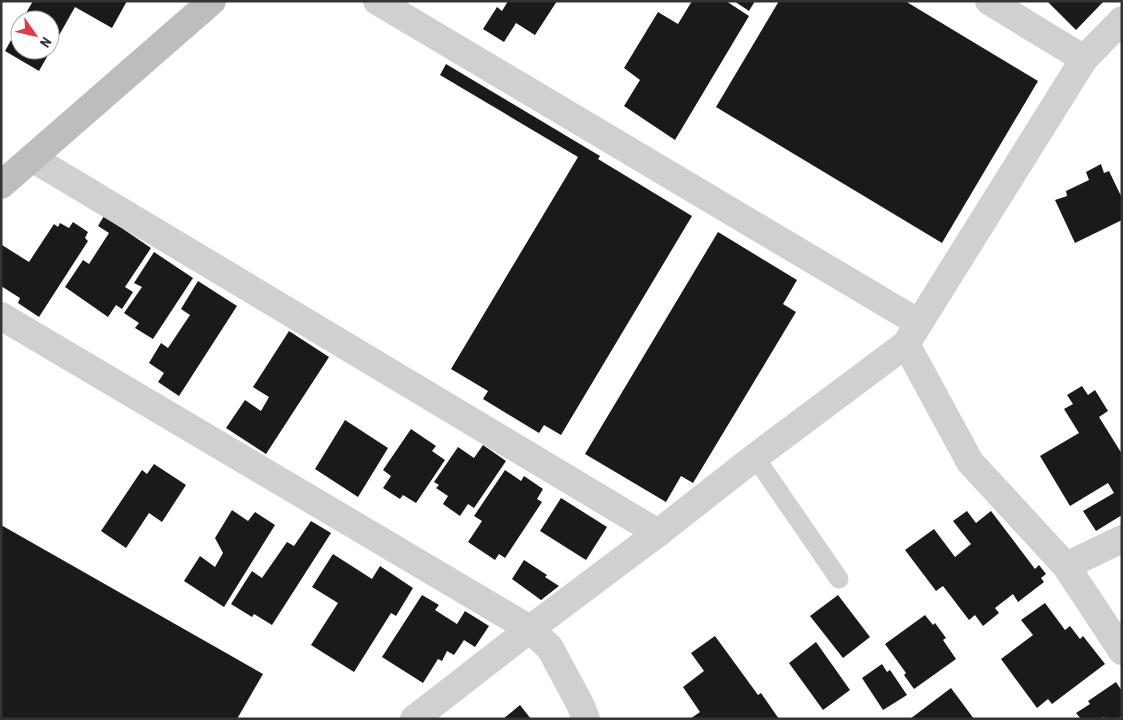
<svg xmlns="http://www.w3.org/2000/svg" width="1123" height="720" font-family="'Roboto Condensed',sans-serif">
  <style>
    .building { fill: #1a1a1a }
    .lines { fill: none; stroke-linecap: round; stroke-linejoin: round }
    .lane { stroke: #d0d0d0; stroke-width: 19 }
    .street { stroke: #d0d0d0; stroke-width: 28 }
    .secondary { stroke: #bdbdbd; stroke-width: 28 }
  </style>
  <rect width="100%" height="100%" fill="#fff"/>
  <g class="building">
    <polygon points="33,1 127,1 112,28 75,7 39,71 5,51 20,24 20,50 50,50 50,20 22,20"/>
    <polygon points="508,1 557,1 535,35 516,23 504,42 483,29 497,7 502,11"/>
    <polygon points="692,1 726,1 749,16 675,140 624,106 640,80 624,68 658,12 678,24"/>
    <polygon points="734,1 755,1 749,11"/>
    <polygon points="779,1 905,1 1038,81 942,243 716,107"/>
    <polygon points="1047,1 1104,1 1076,30"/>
    <polygon points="446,64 600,156 598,159 692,216 561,435 544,425 539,433 483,399 488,391 451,369 578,157 440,75"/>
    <polygon points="1101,164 1104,173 1109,171 1122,198 1122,220 1075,243 1055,200 1067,196 1066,191 1089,180 1086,172"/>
    <polygon points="104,216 151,248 125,287 133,292 122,309 116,305 108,317 65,287 83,260 89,264 109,233 98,226"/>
    <polygon points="73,222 88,232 85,238 88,241 39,317 18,303 20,298 1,286 1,246 2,245 29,262 54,224 58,227 60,223 69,228"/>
    <polygon points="718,232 797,280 783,304 796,312 693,483 681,476 666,502 585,454"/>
    <polygon points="154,252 193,278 153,339 135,328 139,323 124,313 142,287 134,283"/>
    <polygon points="198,281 237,306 179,396 158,382 164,373 149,363 161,343 168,348 190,315 181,309"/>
    <polygon points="289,331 329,357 266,454 226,428 245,400 261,411 269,397 253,387"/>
    <polygon points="1082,386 1088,395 1095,390 1108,411 1099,417 1122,454 1122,515 1096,531 1083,511 1114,493 1108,483 1070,506 1040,456 1079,433 1064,409 1073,404 1067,395"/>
    <polygon points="345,420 388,448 358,497 315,469"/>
    <polygon points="411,429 436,446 432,451 445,460 416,503 403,495 400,499 383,488 391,476 383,470"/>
    <polygon points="483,445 506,461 474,508 468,504 460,516 443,504 448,496 436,488 439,485 434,482 458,447 474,458"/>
    <polygon points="154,464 186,485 162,522 149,513 126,548 101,531 142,470 147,474"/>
    <polygon points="505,470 521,481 524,476 543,489 537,499 542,502 505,558 499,554 495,560 468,542 482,521 474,516"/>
    <polygon points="561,498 607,527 586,560 540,531"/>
    <polygon points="232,510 248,521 255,512 275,525 224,607 184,581 200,556 215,567 223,553 215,538"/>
    <polygon points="967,511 976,523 991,511 1035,569 1039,565 1046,574 1041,578 1044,582 1018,602 1013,594 995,608 999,613 983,626 975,615 969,620 943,586 936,591 905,550 934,529 955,557 971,544 953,521"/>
    <polygon points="311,521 331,533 272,625 254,614 252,617 231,604 252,571 262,578 287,542 294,546"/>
    <polygon points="1,525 263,674 237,719 1,719"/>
    <polygon points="333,554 372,579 380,566 413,588 396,616 391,613 354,672 311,645 338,603 312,587"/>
    <polygon points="524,560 547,575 545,577 559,586 541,600 512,579"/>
    <polygon points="422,595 439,605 435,610 457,624 465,611 489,626 475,647 464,640 454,655 447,651 442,661 438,659 423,683 382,657"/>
    <polygon points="838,595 870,637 843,658 810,616"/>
    <polygon points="1045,603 1065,630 1070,626 1080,639 1083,636 1105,664 1052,704 1048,699 1037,708 1001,659 1033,635 1021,620"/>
    <polygon points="925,615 933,625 935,623 946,638 943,640 956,659 914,689 904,675 906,673 885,644"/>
    <polygon points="715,636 758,695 761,693 779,719 690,719 700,712 683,687 704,671 691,653"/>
    <polygon points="816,642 850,690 823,710 789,663"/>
    <polygon points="882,664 887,672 890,670 907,695 883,710 862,678"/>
    <polygon points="1116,682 1122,691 1122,716 1118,719 1105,719 1104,717 1101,719 1081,719 1076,713 1090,704 1088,701"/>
    <polygon points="951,688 974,719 910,719"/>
    <polygon points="520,705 531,719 503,719"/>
  </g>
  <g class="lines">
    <polyline class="lane" points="755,457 839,579"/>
    <g class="street">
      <polyline points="377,1 919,323"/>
      <polyline points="989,1 1084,59"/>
      <polyline points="32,158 658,533"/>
      <polyline points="1,316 530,629 550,648 580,704 586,719"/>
      <polyline points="906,344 970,462 1066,566 1122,651"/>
      <polyline points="1066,566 1122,539"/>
      <polyline points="414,719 530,629 658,533 755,457 906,344 1084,59 1122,20"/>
    </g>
    <polyline class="secondary" points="1,185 212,1"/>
  </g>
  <rect width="1123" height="720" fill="none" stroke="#333333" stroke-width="5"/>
  <g transform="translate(35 35) rotate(124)"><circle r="24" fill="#ffffff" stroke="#adadad"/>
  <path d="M0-4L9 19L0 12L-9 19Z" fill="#e63946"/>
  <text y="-8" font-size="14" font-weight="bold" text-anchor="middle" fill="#333333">N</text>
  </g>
</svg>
